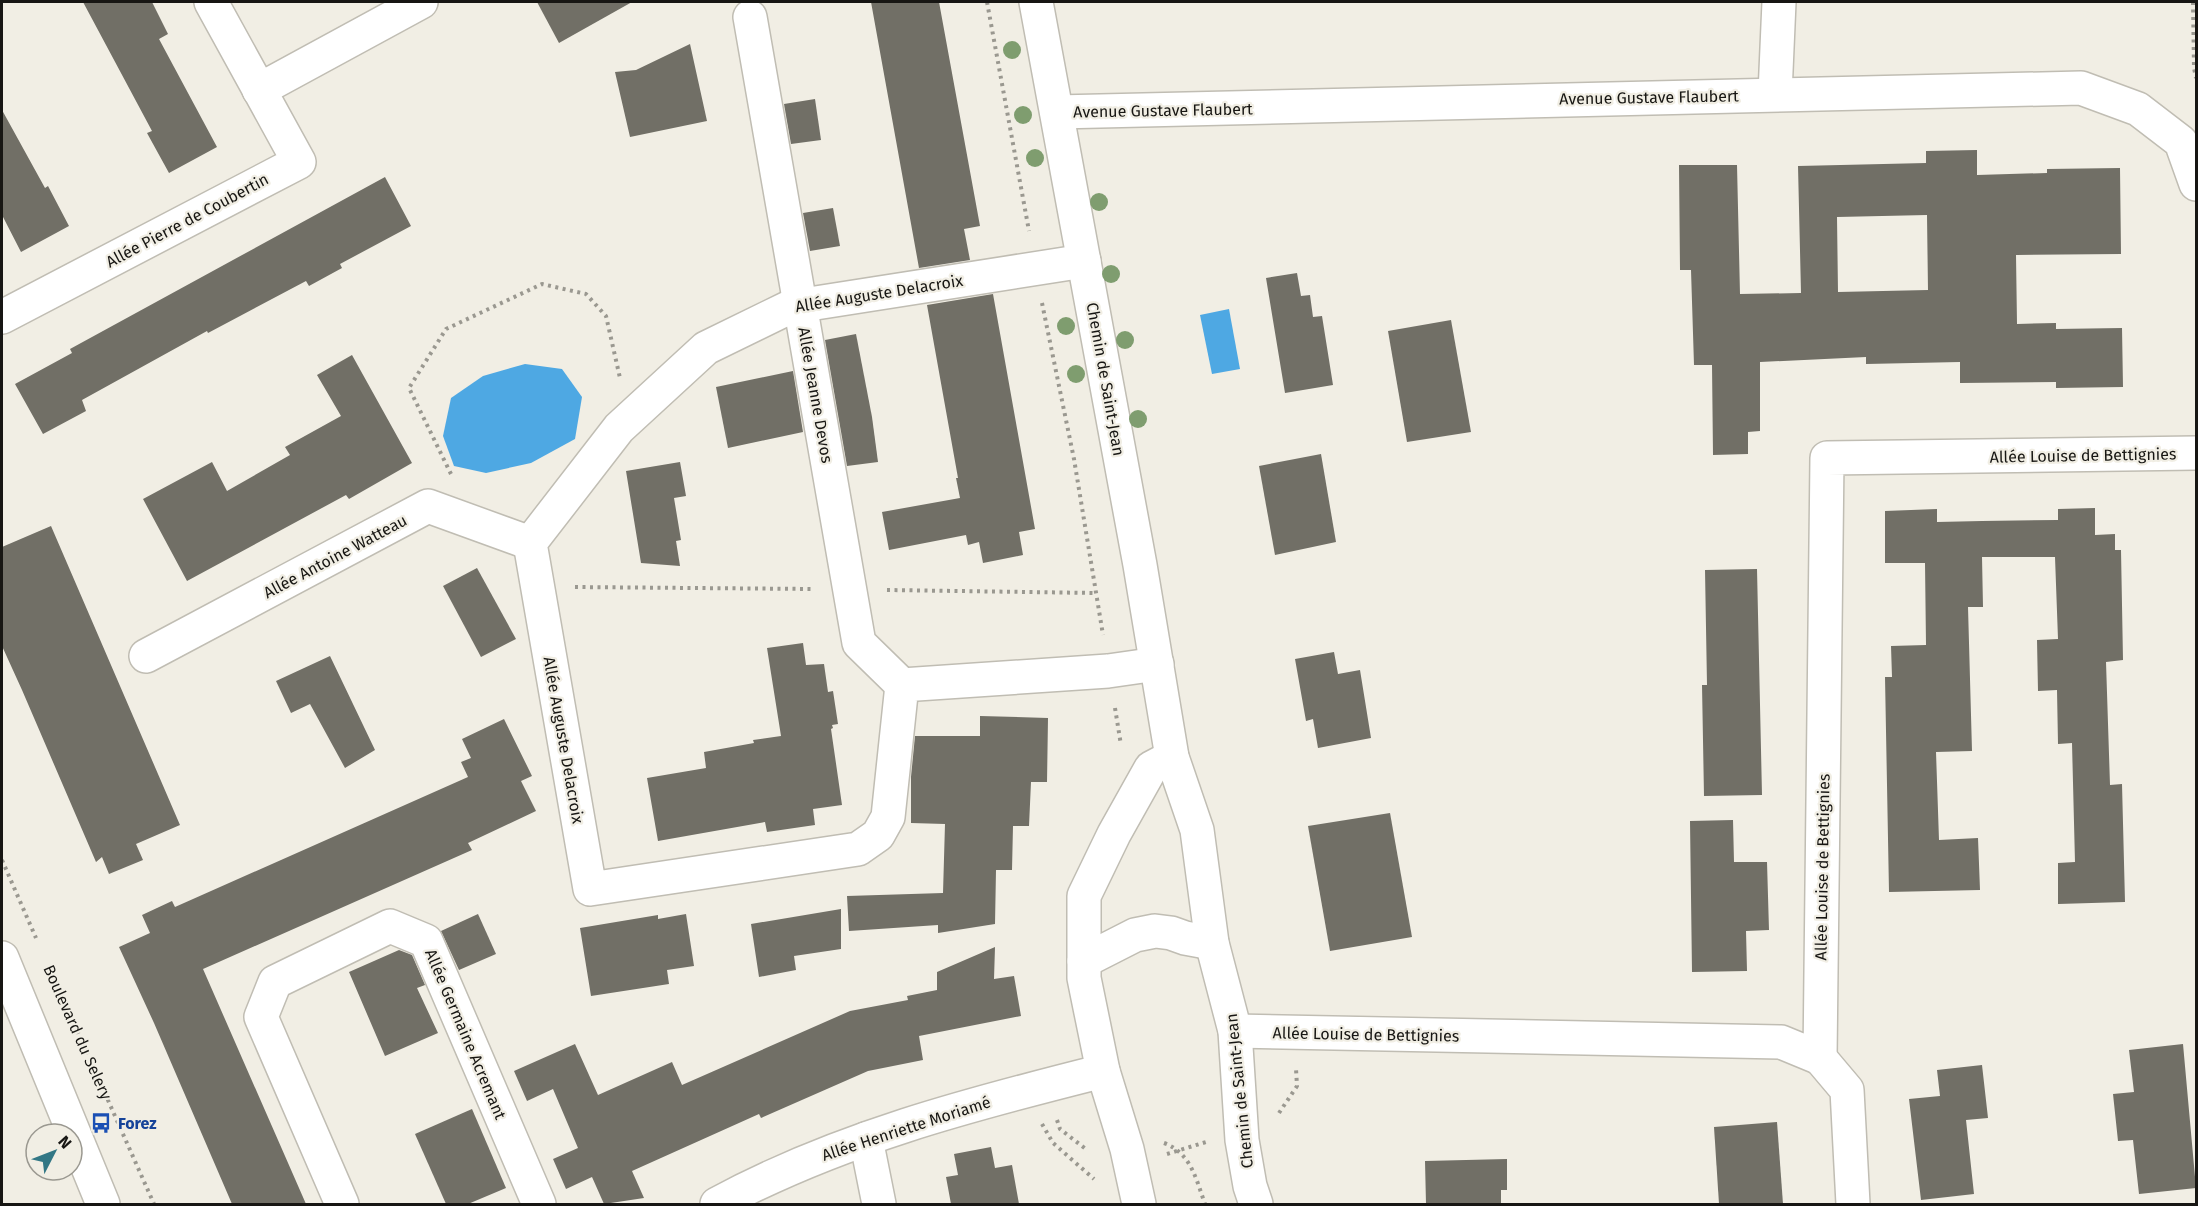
<svg xmlns="http://www.w3.org/2000/svg" width="2198" height="1206" font-family="'Fira Sans',sans-serif">
  <style>
    .water { fill: #4ea8e3 }
    .building { fill: #716f66; fill-rule: evenodd }
    .lines { fill: none; stroke-linecap: round; stroke-linejoin: round }
    .minor-casing { stroke: #c0bdb3; stroke-width: 36 }
    .tertiary-casing { stroke: #c0bdb3; stroke-width: 36 }
    .path { stroke: #9a9890; stroke-width: 4; stroke-dasharray: 3 4.5; stroke-linecap: butt }
    .minor { stroke: #fff; stroke-width: 33 }
    .tertiary { stroke: #fff; stroke-width: 33 }
    .tree { fill: #7f9d6f }
    .labels { text-anchor: middle; stroke-width: 4.5; stroke-linejoin: round; paint-order: stroke }
    .street-label { font-size: 16px; fill: #171613; stroke: #f1eee4 }
    .transit-label { font-size: 16px; font-weight: bold; fill: #164399; stroke: #f1eee4; text-anchor: start }
  </style>
  <rect width="100%" height="100%" fill="#f1eee4"/>
  <g class="water">
    <polygon points="1229,309 1240,369 1212,374 1200,315"/>
    <polygon points="525,364 562,369 582,397 575,439 531,463 486,473 454,466 443,436 451,398 483,376"/>
  </g>
  <g class="building">
    <polygon points="83,2 152,2 168,34 159,39 217,147 169,173 147,133 152,131"/>
    <polygon points="537,2 632,2 559,43"/>
    <polygon points="871,2 939,2 980,226 964,229 970,260 919,268"/>
    <polygon points="690,44 707,121 630,137 615,72 636,70"/>
    <polygon points="815,99 821,140 791,144 784,104"/>
    <polygon points="2,110 45,188 48,186 69,226 21,252 2,215"/>
    <path d="M 1977,150 L 1977,175 L 2047,173 L 2047,169 L 2120,168 L 2121,254 L 2016,255 L 2017,324 L 2056,323 L 2056,329 L 2122,328 L 2123,387 L 2056,388 L 2056,382 L 1960,383 L 1960,362 L 1866,364 L 1866,357 L 1760,362 L 1760,431 L 1748,432 L 1748,454 L 1713,455 L 1712,365 L 1694,365 L 1691,270 L 1680,270 L 1679,165 L 1737,165 L 1740,294 L 1801,293 L 1798,166 L 1926,163 L 1926,151 ZM 1927,215 L 1928,290 L 1838,292 L 1837,217 Z"/>
    <polygon points="385,177 411,226 340,264 342,268 309,286 306,281 208,333 207,331 82,400 86,411 43,434 15,384 72,353 70,349"/>
    <polygon points="833,208 840,246 810,251 803,213"/>
    <polygon points="1297,273 1301,296 1310,295 1313,317 1322,316 1333,385 1285,393 1266,278"/>
    <polygon points="993,294 1035,529 1019,532 1023,555 983,563 979,542 968,545 966,535 889,550 882,512 960,498 956,478 958,478 927,305"/>
    <polygon points="1451,320 1471,432 1407,442 1388,331"/>
    <polygon points="856,334 872,417 878,462 847,466 825,340"/>
    <polygon points="352,355 412,463 349,499 346,495 187,581 143,499 212,462 227,491 290,455 285,447 341,416 317,375"/>
    <polygon points="793,371 803,432 728,448 716,387"/>
    <polygon points="1321,454 1336,542 1275,555 1259,466"/>
    <polygon points="680,462 686,496 674,498 681,540 676,541 680,566 641,563 626,471"/>
    <polygon points="2095,508 2095,535 2115,534 2115,550 2121,550 2123,660 2106,662 2110,785 2122,784 2125,902 2058,904 2058,863 2075,862 2072,743 2058,744 2057,690 2038,691 2037,640 2058,639 2055,557 1982,557 1983,607 1968,607 1972,751 1936,752 1939,840 1978,838 1980,890 1889,892 1885,677 1892,677 1891,646 1926,645 1925,563 1885,563 1885,511 1937,509 1937,522 1982,521 2058,520 2058,509"/>
    <polygon points="51,526 180,825 136,844 143,860 109,874 102,857 96,862 22,690 2,646 2,547"/>
    <polygon points="477,568 516,639 481,657 443,586"/>
    <polygon points="1757,569 1762,795 1704,796 1702,685 1707,685 1705,570"/>
    <polygon points="803,643 806,665 824,664 828,692 833,691 838,724 832,725 833,728 831,729 842,805 813,809 815,825 767,832 765,822 658,841 647,778 706,768 704,752 754,743 753,740 781,736 767,648"/>
    <polygon points="1334,652 1338,674 1360,670 1371,738 1318,748 1313,719 1306,721 1295,659"/>
    <polygon points="330,656 375,750 345,768 310,704 291,713 276,681"/>
    <polygon points="980,716 1048,718 1047,782 1031,782 1029,826 1013,826 1012,870 996,870 995,924 938,933 938,925 849,931 847,896 943,893 945,824 911,823 911,777 915,736 980,736"/>
    <polygon points="504,719 532,776 521,781 536,811 468,843 472,850 203,969 306,1204 232,1204 154,1023 119,947 150,933 142,915 172,901 175,907 468,777 461,762 471,758 462,739"/>
    <polygon points="1390,813 1412,937 1330,951 1308,826"/>
    <polygon points="1733,820 1734,862 1767,862 1769,930 1746,931 1747,971 1692,972 1690,821"/>
    <polygon points="841,909 841,949 794,956 796,970 759,977 751,924"/>
    <polygon points="478,914 496,954 459,970 441,931"/>
    <polygon points="686,914 694,966 667,970 669,984 591,996 580,928 658,915 658,919"/>
    <polygon points="995,947 994,979 1014,976 1021,1016 919,1036 923,1060 868,1071 761,1118 759,1114 632,1171 644,1198 604,1204 592,1177 566,1189 553,1159 578,1148 553,1089 527,1101 514,1071 575,1044 598,1095 672,1062 682,1085 850,1011 908,1000 907,996 937,990 937,972"/>
    <polygon points="399,950 412,955 425,985 417,988 438,1033 385,1056 349,972"/>
    <polygon points="2183,1044 2196,1188 2139,1194 2133,1140 2118,1141 2113,1094 2134,1092 2129,1050"/>
    <polygon points="1982,1065 1988,1118 1966,1120 1974,1194 1921,1200 1909,1099 1940,1096 1937,1070"/>
    <polygon points="472,1109 506,1188 468,1204 446,1204 415,1134"/>
    <polygon points="1777,1122 1783,1204 1719,1204 1714,1127"/>
    <polygon points="991,1147 995,1168 1012,1165 1019,1204 951,1204 946,1177 958,1175 954,1154"/>
    <polygon points="1507,1159 1507,1190 1501,1190 1501,1204 1426,1204 1425,1161"/>
  </g>
  <g class="lines">
    <g class="minor-casing">
      <g id="minor">
        <polyline points="1036,2 1140,565 1172,757 1197,830 1212,943 1235,1031 1242,1140 1250,1186 1256,1204"/>
        <polyline points="750,17 859,643 902,685"/>
        <polyline points="259,90 421,2"/>
        <polyline points="1775,94 1779,2"/>
        <polyline points="1057,112 2081,88 2138,109 2181,142 2196,184"/>
        <polyline points="1084,261 790,307 706,348 619,428 530,543 590,889 858,849 878,835 888,817 902,685 1108,671 1157,664"/>
        <polyline points="2,317 299,162 211,2"/>
        <polyline points="146,656 428,506 530,543"/>
        <polyline points="1084,961 1135,935 1155,931 1171,933 1185,938 1212,943"/>
        <polyline points="1235,1031 1781,1042 1820,1058 1827,458 2196,453"/>
        <polyline points="1820,1058 1847,1090 1853,1204"/>
        <polyline points="866,1139 879,1204"/>
        <polyline points="342,1204 261,1017 275,982 390,926 426,941 539,1204"/>
        <path d="M 717,1204 C 837,1139 971,1104 1103,1071"/>
        <polyline points="1139,1204 1127,1149 1103,1071 1084,978 1084,896 1114,834 1151,768 1172,757"/>
      </g>
    </g>
    <g class="tertiary-casing">
      <polyline id="tertiary" points="2,958 103,1204"/>
    </g>
    <g class="path">
      <polyline points="987,2 1029,231"/>
      <polyline points="2193,2 2194,68 2196,78"/>
      <polyline points="1042,303 1074,459 1103,635"/>
      <polyline points="451,474 409,388 446,329 542,284 586,294 606,316 620,378"/>
      <polyline points="575,587 813,589"/>
      <polyline points="887,590 1096,593"/>
      <polyline points="1115,708 1121,745"/>
      <polyline points="2,860 36,938"/>
      <polyline points="56,983 154,1204"/>
      <polyline points="1279,1113 1297,1086 1296,1069"/>
      <polyline points="1057,1120 1060,1129 1087,1150"/>
      <polyline points="1042,1124 1053,1143 1094,1179"/>
      <path d="M 1164,1143 C 1191,1153 1196,1179 1205,1204"/>
      <polyline points="1167,1154 1206,1142"/>
    </g>
    <use href="#minor" class="minor"/>
    <use href="#tertiary" class="tertiary"/>
  </g>
  <g class="tree">
    <circle cx="1012" cy="50" r="9"/>
    <circle cx="1023" cy="115" r="9"/>
    <circle cx="1035" cy="158" r="9"/>
    <circle cx="1099" cy="202" r="9"/>
    <circle cx="1111" cy="274" r="9"/>
    <circle cx="1066" cy="326" r="9"/>
    <circle cx="1125" cy="340" r="9"/>
    <circle cx="1076" cy="374" r="9"/>
    <circle cx="1138" cy="419" r="9"/>
  </g>
  <defs>
    <g id="bus-bare" transform="scale(1.62)"><path d="M-5-6H5V4H4V6H2V4H-2V6H-4V4H-5ZM-3.5-4V0h7V-4ZM-3.5 1.2v1.5H-2V1.2ZM2 1.2v1.5H3.5V1.2Z" fill="#1a4fb4" stroke="#f1eee4" stroke-width="2.5" paint-order="stroke"/></g>
  </defs>
  <g fill-rule="evenodd">
    <use href="#bus-bare" x="101" y="1123"/>
  </g>
  <g class="labels">
    <g class="street-label">
      <text transform="translate(1649 97) rotate(-1)" y="6">Avenue Gustave Flaubert</text>
      <text transform="translate(1163 110) rotate(-1)" y="6">Avenue Gustave Flaubert</text>
      <text transform="translate(187 220) rotate(-28)" y="6">Allée Pierre de Coubertin</text>
      <text transform="translate(879 293) rotate(-9)" y="6">Allée Auguste Delacroix</text>
      <text transform="translate(1106 379) rotate(80)" y="6">Chemin de Saint-Jean</text>
      <text transform="translate(816 395) rotate(80)" y="6">Allée Jeanne Devos</text>
      <text transform="translate(2083 455) rotate(-1)" y="6">Allée Louise de Bettignies</text>
      <text transform="translate(335 556) rotate(-28)" y="6">Allée Antoine Watteau</text>
      <text transform="translate(564 740) rotate(80)" y="6">Allée Auguste Delacroix</text>
      <text transform="translate(1822 867) rotate(-89)" y="6">Allée Louise de Bettignies</text>
      <text transform="translate(78 1032) rotate(66)" y="6">Boulevard du Selery</text>
      <text transform="translate(466 1034) rotate(67)" y="6">Allée Germaine Acremant</text>
      <text transform="translate(1366 1034) rotate(1)" y="6">Allée Louise de Bettignies</text>
      <text transform="translate(1239 1091) rotate(-96)" y="6">Chemin de Saint-Jean</text>
      <text transform="translate(906 1128) rotate(-18)" y="6">Allée Henriette Moriamé</text>
    </g>
    <g class="transit-label">
      <text x="118" y="1129">Forez</text>
    </g>
  </g>
  <rect width="2198" height="1206" fill="none" stroke="#171613" stroke-width="6"/>
  <g transform="translate(54 1152) rotate(48)"><circle r="28" fill="#f1eee4" stroke="#9a9890" stroke-width="1.5"/>
  <path d="M0-4.5L10 22L0 15L-10 22Z" fill="#327785"/>
  <text y="-9" font-size="16" font-weight="bold" text-anchor="middle" fill="#171613">N</text>
  </g>
</svg>
